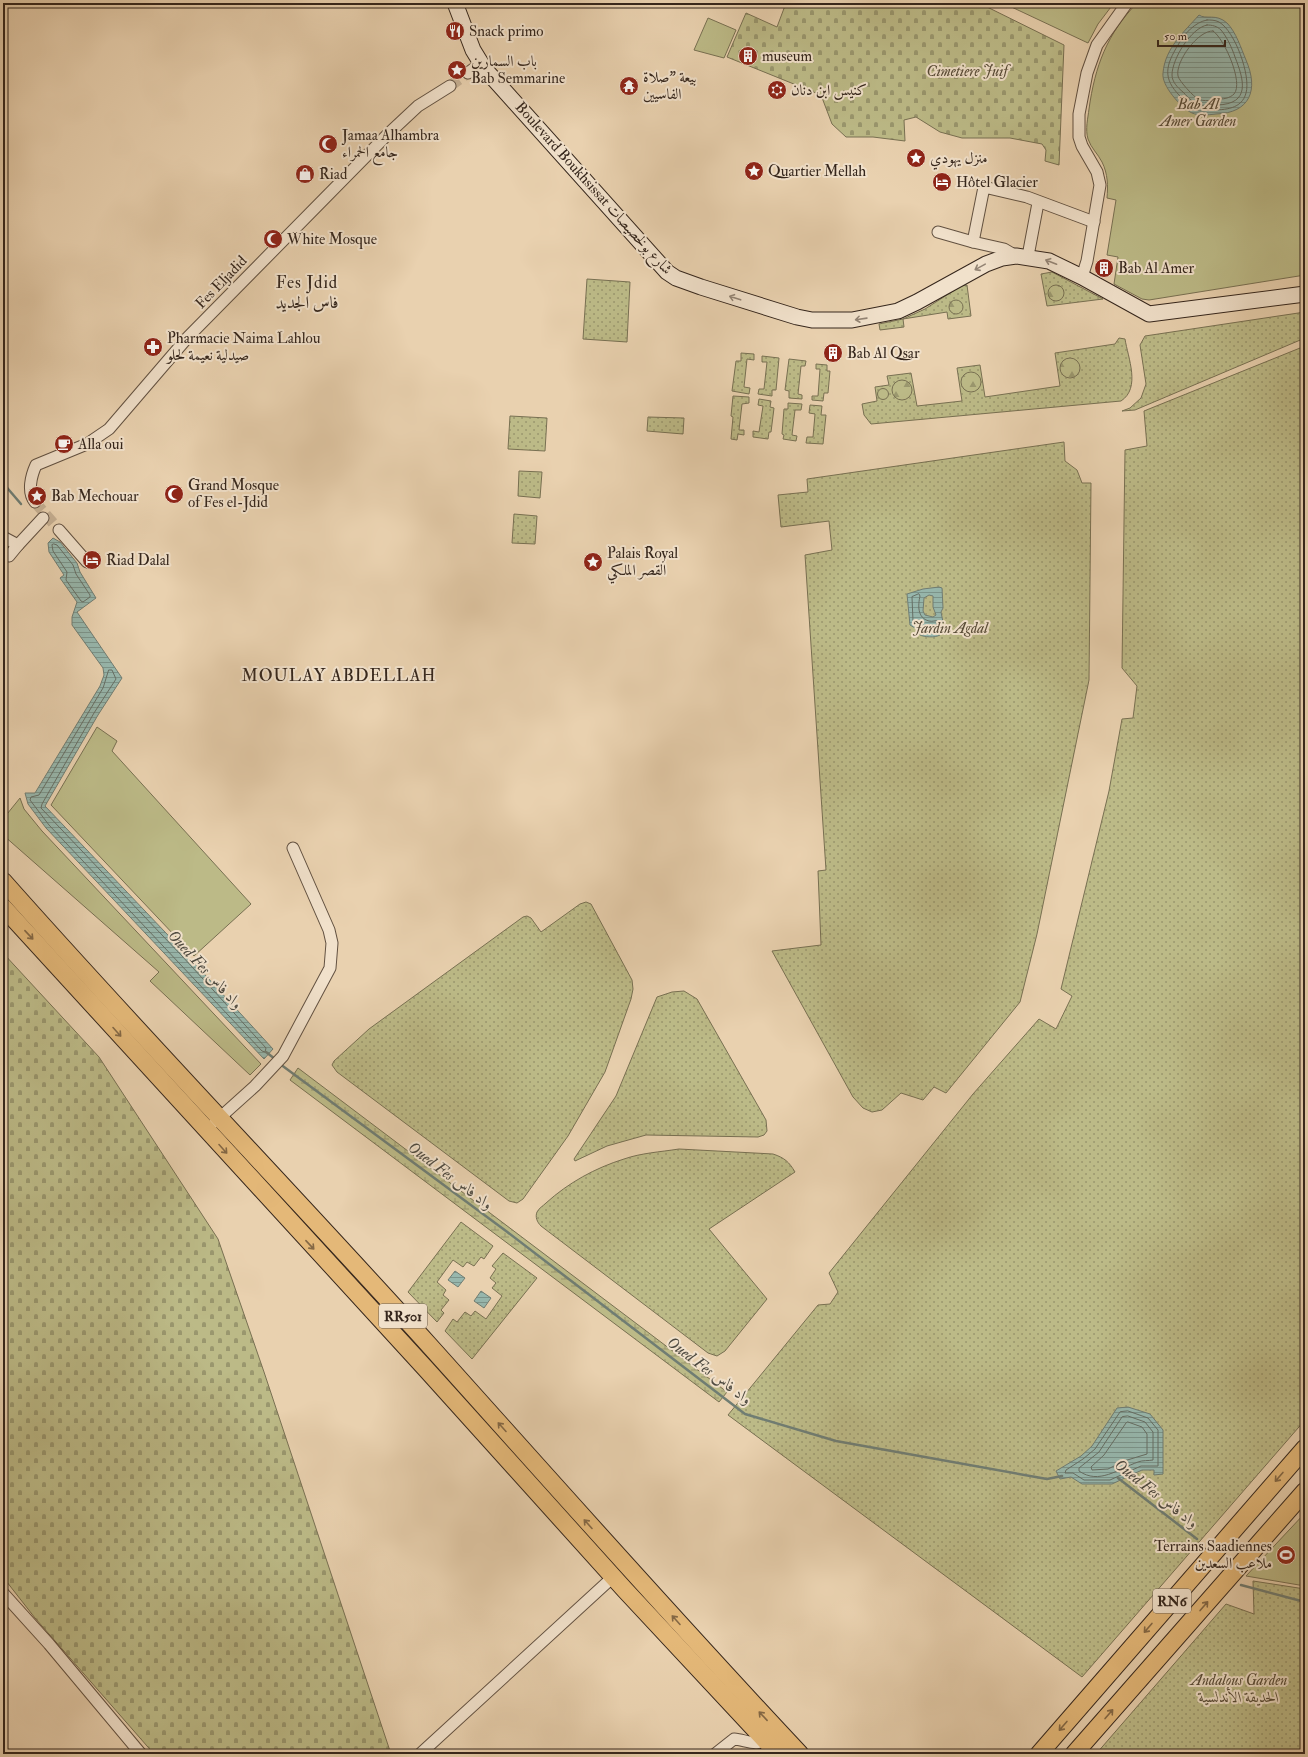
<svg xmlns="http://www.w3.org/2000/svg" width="1308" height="1757" font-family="'IM FELL Double Pica',Amiri,serif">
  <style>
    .grass { fill: url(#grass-dots); stroke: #787052 }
    .forest { fill: url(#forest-firs); stroke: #787052 }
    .wetland { fill: url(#wetland-marsh); stroke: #787052 }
    .cemetery { fill: url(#cemetery-stones); stroke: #787052 }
    .park { fill: #bcba87; stroke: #787052 }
    .water { fill: url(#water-rules); stroke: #707d73; fill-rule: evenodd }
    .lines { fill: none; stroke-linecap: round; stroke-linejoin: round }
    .shore { stroke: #666e64; stroke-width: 1 }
    .stream { stroke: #707d73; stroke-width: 2.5 }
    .street-tunnel { stroke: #c5af92; stroke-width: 11; stroke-dasharray: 11 5.5; stroke-linecap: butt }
    .street-casing { stroke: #625141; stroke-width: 13 }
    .secondary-casing { stroke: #35261c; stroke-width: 17 }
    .primary-casing { stroke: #35261c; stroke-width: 19 }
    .street { stroke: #f1e1cb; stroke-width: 11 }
    .secondary { stroke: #f1e1cb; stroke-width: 15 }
    .primary { stroke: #e4b878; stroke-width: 17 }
    .oneway { stroke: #938474 }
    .oneway2 { stroke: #846845 }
    .labels { text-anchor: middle; stroke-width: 4; stroke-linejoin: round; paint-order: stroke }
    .shield { fill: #f1e1cb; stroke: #6d5e50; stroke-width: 1 }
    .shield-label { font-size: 14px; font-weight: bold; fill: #35261c }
    .poi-label { font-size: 15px; fill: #35261c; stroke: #f1e1cb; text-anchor: start }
    .park-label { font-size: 15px; font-style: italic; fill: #574b37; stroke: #f1e1cb }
    .street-label { font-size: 15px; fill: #35261c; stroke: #f1e1cb }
    .water-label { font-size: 16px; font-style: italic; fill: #4e4a40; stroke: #f1e1cb }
    .quarter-label { font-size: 17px; letter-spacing: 1px; fill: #35261c; stroke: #f1e1cb }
  </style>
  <defs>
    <pattern id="grass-dots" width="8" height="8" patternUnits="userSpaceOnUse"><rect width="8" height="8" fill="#bcba87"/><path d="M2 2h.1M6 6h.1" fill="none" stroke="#9a976e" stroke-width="1.8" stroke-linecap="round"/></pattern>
    <pattern id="forest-firs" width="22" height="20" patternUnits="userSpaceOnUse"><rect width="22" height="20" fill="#bcba87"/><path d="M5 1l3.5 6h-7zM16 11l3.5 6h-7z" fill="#9a976e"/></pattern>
    <pattern id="wetland-marsh" width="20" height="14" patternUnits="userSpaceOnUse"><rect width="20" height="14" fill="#bcba87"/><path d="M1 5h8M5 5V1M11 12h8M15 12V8" fill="none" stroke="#9a976e"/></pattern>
    <pattern id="cemetery-stones" width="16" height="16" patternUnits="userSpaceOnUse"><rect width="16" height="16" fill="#bcba87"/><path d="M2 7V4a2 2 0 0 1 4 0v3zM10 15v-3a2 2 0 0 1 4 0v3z" fill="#9a976e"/></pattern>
    <pattern id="water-rules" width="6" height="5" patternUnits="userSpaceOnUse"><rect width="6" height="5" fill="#97b7ad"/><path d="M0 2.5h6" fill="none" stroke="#7c958c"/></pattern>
  </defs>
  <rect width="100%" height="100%" fill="#e9d1af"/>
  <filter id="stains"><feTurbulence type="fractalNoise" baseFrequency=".005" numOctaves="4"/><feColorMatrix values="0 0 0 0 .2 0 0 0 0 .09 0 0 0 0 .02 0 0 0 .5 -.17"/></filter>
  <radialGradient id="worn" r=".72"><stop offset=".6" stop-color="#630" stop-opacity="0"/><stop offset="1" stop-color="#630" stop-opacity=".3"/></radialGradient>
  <g class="grass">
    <polygon points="1052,272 1103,299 1047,306 1041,274"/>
    <polygon points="587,279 630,282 627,342 583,339"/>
    <polygon points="967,285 971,316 948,319 947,312 903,319 904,327 880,330 879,324 903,319 925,309 961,286"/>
    <polygon points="1305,312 1305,338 1135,410 1122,411 1130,408 1141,398 1146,384 1140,345 1145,336"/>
    <path d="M 1119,338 L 1125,339 C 1128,358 1141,388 1121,401 L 871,424 L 864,415 L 862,404 L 877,401 L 875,387 L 889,385 L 887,376 L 911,373 L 917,406 L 962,401 L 957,368 L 980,365 L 985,397 L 1060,386 L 1055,353 L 1115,344 Z"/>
    <polygon points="1305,346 1305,1420 1082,1677 728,1415 818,1305 830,1304 838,1292 829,1273 973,1094 1039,1019 1056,1029 1072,996 1061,989 1109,791 1122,719 1133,718 1137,686 1122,668 1125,450 1147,446 1144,411"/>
    <polygon points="741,353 754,354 754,360 747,359 744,387 750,388 749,394 732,391 736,361 741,361"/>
    <polygon points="762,356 779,358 776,390 772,390 772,396 758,394 759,389 764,389 767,362 762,362"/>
    <polygon points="789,359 806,361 805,366 801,366 798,394 802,395 802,399 789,398 789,391 785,390"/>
    <polygon points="816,364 827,365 827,371 830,371 828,393 824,393 823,401 812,400 812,396 818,396 820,369 816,369"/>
    <polygon points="733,396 749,397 749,403 742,404 739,430 744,430 744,435 738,434 737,440 731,439 733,417 731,416"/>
    <polygon points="759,399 771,401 770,407 774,408 771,432 769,432 768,439 753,437 753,431 759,432 763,406 758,405"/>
    <polygon points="788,403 802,404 801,410 795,410 792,435 797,436 796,441 783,439 784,435 782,434 784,409 788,409"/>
    <polygon points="810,405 822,406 821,415 826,415 823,444 806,443 807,437 813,437 815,414 809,413"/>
    <polygon points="510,416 547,418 545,451 508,449"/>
    <polygon points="648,417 684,418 683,434 647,431"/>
    <polygon points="1064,442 1065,461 1077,470 1082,483 1091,483 1089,680 1037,934 1020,1002 946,1093 934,1087 923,1100 901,1093 882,1110 872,1112 863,1108 853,1097 772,951 821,945 818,871 826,870 805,555 832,550 829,521 781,527 778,495 808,492 807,479"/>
    <polygon points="519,471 542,472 540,498 518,496"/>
    <polygon points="514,514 537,516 535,544 512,543"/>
    <polygon points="586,902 591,904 632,980 633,989 631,999 605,1072 568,1136 523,1199 517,1203 509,1201 337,1072 332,1065 334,1061 369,1029 523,917 527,916 531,918 541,932 580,904"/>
    <polygon points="684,991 697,999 766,1120 767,1131 764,1135 758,1137 646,1135 607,1146 575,1161 574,1159 616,1096 657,997 672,992"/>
    <path d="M 679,1149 L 773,1154 C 785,1158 789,1162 795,1172 L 709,1229 L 767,1299 L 725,1351 L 717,1356 L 708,1353 L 541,1226 C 537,1222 535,1217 537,1212 C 539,1208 543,1206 546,1203 C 568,1183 595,1168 624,1159 C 641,1153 660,1152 679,1149 Z"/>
    <polygon points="461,1222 493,1246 484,1259 481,1257 474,1266 467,1262 463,1267 453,1260 437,1282 446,1290 443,1295 449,1300 441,1310 444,1313 437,1322 408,1292"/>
    <polygon points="503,1253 537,1278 472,1359 445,1331 453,1319 457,1322 465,1312 471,1316 475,1311 486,1319 502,1296 492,1288 496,1283 490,1278 496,1269 492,1266"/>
    <polygon points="1253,1581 1305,1589 1305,1754 1096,1754 1226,1604 1254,1614"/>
  </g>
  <g class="forest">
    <circle cx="1056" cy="293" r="8"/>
    <circle cx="956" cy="307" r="7"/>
    <circle cx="1070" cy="368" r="10"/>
    <circle cx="971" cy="382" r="10"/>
    <circle cx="902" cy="390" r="10"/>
    <circle cx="883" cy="394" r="5.5"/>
  </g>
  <polygon class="wetland" points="298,1068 727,1392 719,1402 290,1080"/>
  <g class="cemetery">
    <polygon points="786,3 979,3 1064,45 1059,165 1045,161 1046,150 1042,144 1010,138 962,138 940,132 916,117 904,120 905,141 873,137 846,137 832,124 821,95 727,57 746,13 777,27"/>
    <polygon points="3,953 99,1057 218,1239 264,1372 391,1754 154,1754 35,1618 3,1577"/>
  </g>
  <g class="park">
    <polygon points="1003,3 1114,3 1098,24 1088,43"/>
    <path d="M 1137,3 L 1305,3 L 1305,275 L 1149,300 L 1142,299 L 1114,284 L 1118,257 L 1107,255 L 1116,200 L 1107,198 C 1108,186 1108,174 1102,162 C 1098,154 1091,148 1088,139 C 1085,129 1088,118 1089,109 C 1095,66 1107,34 1137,3 Z"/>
    <polygon points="708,18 736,30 724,58 694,50"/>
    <polygon points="97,727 117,741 112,751 251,904 194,956 51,805"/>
    <polygon points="20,798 24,809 42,831 261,1064 250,1075 150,981 159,972 3,835 3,819"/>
    <polygon points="1305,1513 1305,1586 1246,1576"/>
  </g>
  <g class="water">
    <path d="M 1199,15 C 1206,20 1216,13 1227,23 C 1236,32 1241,48 1246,60 C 1259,90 1250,113 1216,114 C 1208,115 1199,116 1192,113 C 1181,108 1161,85 1163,73 C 1165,48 1184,32 1199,15 Z"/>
    <polygon points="53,538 60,542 77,563 80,572 96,598 77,612 122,678 98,715 45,806 185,953 273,1049 264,1059 46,828 28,804 25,793 35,793 100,686 104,675 103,668 72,625 72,617 77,602 60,578 64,575 49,552 48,543"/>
    <path d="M 939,587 L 942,588 L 943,608 L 941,612 L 943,622 L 939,629 L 940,635 C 935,638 924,637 920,635 L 920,631 L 910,625 L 907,594 L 923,589 ZM 929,595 L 933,596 L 933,607 L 936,615 L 933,617 L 925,615 L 923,611 L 924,598 Z"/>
    <polygon points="455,1271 465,1278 458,1287 448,1280"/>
    <polygon points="481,1291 491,1298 484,1308 474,1301"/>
    <polygon points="1128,1407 1150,1414 1163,1430 1163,1474 1154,1475 1154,1470 1142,1470 1112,1484 1082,1484 1071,1477 1060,1479 1056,1471 1081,1456 1092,1446 1117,1408"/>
  </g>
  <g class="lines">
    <g class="shore">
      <path d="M 1207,20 C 1211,20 1215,20 1219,22 C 1235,31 1251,76 1246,93 C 1242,109 1225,110 1211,110 C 1205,111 1198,112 1193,109 C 1188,106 1184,101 1180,96 C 1162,78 1166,65 1178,45 C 1184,34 1195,22 1207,20 Z"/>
      <path d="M 1207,25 C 1212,25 1217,26 1221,30 C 1227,37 1232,48 1235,57 C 1244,80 1251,104 1217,105 C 1198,106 1196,106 1183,92 C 1178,88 1172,82 1172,75 C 1172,59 1191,28 1207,25 Z"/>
      <path d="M 1213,31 C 1224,38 1244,83 1234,94 C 1230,98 1224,99 1220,99 C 1214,100 1203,102 1198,99 C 1194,97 1179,81 1178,76 C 1175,62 1198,30 1213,31 Z"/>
      <polygon points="54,544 57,545 73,565 76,574 90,595 90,597 83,602 81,601 66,580 67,572 53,551 52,545"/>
      <path d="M 919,594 L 920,596 C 918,605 917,618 929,621 C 933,622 935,620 938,621 L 934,632 L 925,632 L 920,625 L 913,621 L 912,597 Z"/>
      <polygon points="109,670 112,670 116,679 94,713 42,804 41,808 182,956 266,1048 265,1052 262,1051 49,825 30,800 31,797 39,795 103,688"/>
      <polygon points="1128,1411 1148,1418 1158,1430 1158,1466 1141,1466 1110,1480 1084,1480 1073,1473 1065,1473 1066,1470 1083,1459 1095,1449 1120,1412"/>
      <path d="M 1128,1416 L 1145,1422 L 1153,1432 L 1153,1460 C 1148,1461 1143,1460 1138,1462 C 1118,1469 1099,1485 1079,1471 L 1079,1468 L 1099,1452 L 1122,1417 Z"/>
      <polygon points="1128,1422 1142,1427 1147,1434 1147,1454 1124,1461 1108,1469 1092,1470 1091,1467 1104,1455 1126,1423"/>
    </g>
    <g class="stream">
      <polyline points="3,483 21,504"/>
      <polyline points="266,1052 275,1059"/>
      <polyline points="280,1064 506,1231 745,1414 836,1441 1047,1479 1062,1476"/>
      <polyline points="1118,1478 1197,1539"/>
      <polyline points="1241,1585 1305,1602"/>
    </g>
    <g class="street-tunnel">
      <polyline points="450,86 468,73"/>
      <polyline points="35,502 59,530"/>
    </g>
    <g class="street-casing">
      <g id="street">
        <polyline points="468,73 480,64"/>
        <polyline points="938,232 973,242"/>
        <polyline points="1016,256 1004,249 973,242 984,187 1027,197 1094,222"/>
        <polyline points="1028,256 1038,203"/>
        <polyline points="1082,277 1087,261 1100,185 1097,172 1082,146 1079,137 1079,114 1087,73 1097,45 1127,3"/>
        <path d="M 35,502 C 27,492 31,476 36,465 L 87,444 L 109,429 L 188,337 L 387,135 L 418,106 L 450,86"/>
        <polyline points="59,530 87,562"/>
        <polyline points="3,537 18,545 43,518"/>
        <polyline points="9,556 18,545"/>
        <polyline points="215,1122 255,1086 283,1056 330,968 332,943 329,930 293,848"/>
        <polyline points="3,1593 49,1644 141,1754"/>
        <polyline points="420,1754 613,1577"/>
        <path d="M 715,1754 L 734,1739 C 747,1740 757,1748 769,1737"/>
      </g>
    </g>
    <g class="secondary-casing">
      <polyline id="secondary" points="455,3 473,50 484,68 667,272 676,278 701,287 797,317 812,320 852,320 898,311 917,302 986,264 1002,258 1016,256 1049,261 1082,277 1149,314 1305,294"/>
    </g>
    <g class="primary-casing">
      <g id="primary">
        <path d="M 3,881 C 142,1038 288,1189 429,1345 C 552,1482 674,1620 800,1754"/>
        <polyline points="3,907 426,1369 625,1590 778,1754"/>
        <polyline points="1039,1754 1305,1448"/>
        <polyline points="1074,1754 1305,1491"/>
      </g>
    </g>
    <use href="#street" class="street"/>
    <use href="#secondary" class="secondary"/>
    <use href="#primary" class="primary"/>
  </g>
  <defs><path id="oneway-shaft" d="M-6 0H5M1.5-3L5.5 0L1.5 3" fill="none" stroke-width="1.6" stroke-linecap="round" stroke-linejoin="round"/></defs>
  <g class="oneway">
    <use href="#oneway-shaft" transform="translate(1051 262) rotate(-159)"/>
    <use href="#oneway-shaft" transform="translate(980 267) rotate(151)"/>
    <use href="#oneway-shaft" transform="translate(735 298) rotate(-162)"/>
    <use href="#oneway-shaft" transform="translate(861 319) rotate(172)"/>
  </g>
  <g class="oneway2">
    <use href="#oneway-shaft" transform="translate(29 935) rotate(47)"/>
    <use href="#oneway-shaft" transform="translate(117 1032) rotate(48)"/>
    <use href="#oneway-shaft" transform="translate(223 1149) rotate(48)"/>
    <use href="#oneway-shaft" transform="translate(310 1245) rotate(47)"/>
    <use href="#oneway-shaft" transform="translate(502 1427) rotate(-132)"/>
    <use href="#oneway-shaft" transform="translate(1279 1477) rotate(131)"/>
    <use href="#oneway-shaft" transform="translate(588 1524) rotate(-132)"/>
    <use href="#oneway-shaft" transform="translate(1204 1606) rotate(-49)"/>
    <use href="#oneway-shaft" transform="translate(676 1620) rotate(-132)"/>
    <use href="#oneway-shaft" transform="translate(1148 1628) rotate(131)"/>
    <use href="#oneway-shaft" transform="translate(1109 1714) rotate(-49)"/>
    <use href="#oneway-shaft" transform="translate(763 1716) rotate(-133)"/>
    <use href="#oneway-shaft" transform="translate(1063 1726) rotate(131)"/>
  </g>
  <defs>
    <g id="restaurant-disc" transform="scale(1)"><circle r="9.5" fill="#8f2418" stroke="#f1e1cb"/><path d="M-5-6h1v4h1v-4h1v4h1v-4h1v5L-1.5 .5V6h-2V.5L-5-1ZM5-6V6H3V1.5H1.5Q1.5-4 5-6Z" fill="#fff"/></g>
    <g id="building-disc" transform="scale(1)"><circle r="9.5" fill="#8f2418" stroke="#f1e1cb"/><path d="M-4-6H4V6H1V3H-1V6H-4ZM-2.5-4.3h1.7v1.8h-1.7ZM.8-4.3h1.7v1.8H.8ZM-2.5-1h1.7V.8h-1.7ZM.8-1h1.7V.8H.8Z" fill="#fff"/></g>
    <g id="sight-disc" transform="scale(1)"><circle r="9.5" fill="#8f2418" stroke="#f1e1cb"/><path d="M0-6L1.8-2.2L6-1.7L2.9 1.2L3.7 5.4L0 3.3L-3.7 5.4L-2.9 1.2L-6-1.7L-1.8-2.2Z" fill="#fff"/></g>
    <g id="temple-disc" transform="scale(1)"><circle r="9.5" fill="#8f2418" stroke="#f1e1cb"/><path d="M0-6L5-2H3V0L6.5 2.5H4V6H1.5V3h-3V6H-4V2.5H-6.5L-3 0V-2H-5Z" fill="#fff"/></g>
    <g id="synagogue-disc" transform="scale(1)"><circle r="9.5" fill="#8f2418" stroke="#f1e1cb"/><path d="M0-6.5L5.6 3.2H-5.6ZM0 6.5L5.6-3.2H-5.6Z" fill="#fff"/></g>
    <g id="mosque-disc" transform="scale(1)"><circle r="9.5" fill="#8f2418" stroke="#f1e1cb"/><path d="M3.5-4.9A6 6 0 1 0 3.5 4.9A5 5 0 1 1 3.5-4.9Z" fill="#fff"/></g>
    <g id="shop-disc" transform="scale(1)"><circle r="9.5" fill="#8f2418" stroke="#f1e1cb"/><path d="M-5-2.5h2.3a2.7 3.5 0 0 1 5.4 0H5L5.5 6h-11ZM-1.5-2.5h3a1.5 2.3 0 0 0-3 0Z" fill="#fff"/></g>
    <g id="hotel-disc" transform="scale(1)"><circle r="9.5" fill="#8f2418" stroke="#f1e1cb"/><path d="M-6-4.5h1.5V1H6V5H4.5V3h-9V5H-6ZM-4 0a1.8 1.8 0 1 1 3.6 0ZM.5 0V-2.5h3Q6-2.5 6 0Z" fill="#fff"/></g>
    <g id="pharmacy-disc" transform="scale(1)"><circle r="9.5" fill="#8f2418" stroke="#f1e1cb"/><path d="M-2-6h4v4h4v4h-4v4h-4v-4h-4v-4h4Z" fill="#fff"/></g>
    <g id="cafe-disc" transform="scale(1)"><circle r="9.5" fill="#8f2418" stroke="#f1e1cb"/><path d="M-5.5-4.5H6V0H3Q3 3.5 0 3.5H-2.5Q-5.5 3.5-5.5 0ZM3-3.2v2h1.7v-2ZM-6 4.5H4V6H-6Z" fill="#fff"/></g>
    <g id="stadium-disc" transform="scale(1)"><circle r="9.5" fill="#8f2418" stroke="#f1e1cb"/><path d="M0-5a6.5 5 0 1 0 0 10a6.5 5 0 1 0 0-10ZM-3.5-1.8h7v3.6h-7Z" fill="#fff"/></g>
  </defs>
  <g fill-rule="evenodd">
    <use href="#restaurant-disc" x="455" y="31"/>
    <use href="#building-disc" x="748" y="56"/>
    <use href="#sight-disc" x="457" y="70"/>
    <use href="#temple-disc" x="629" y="86"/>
    <use href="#synagogue-disc" x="777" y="90"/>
    <use href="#mosque-disc" x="328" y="144"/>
    <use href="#sight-disc" x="916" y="158"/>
    <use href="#sight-disc" x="754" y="171"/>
    <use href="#shop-disc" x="305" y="174"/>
    <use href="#hotel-disc" x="942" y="182"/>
    <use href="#mosque-disc" x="273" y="239"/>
    <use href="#building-disc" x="1104" y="268"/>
    <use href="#pharmacy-disc" x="153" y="347"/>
    <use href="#building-disc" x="833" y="353"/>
    <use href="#cafe-disc" x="64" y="444"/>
    <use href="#mosque-disc" x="174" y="494"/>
    <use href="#sight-disc" x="37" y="496"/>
    <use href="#hotel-disc" x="92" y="560"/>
    <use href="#sight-disc" x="593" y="562"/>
    <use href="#stadium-disc" x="1286" y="1555"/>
  </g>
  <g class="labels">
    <g class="shield">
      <rect x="379" y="1304" width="48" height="24" rx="3"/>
      <rect x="1153" y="1589" width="38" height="24" rx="3"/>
    </g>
    <g class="shield-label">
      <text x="403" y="1321">RR501</text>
      <text x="1172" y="1606">RN6</text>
    </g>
    <g class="poi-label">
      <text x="469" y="36">Snack primo</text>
      <text x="762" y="61">museum</text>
      <text x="471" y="66">باب السمارين<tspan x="471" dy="17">Bab Semmarine</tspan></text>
      <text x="643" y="82">بيعة "صلاة<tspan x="643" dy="17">الفاسيين</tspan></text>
      <text x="791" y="95">كنيس ابن دنان</text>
      <text x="342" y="140">Jamaa Alhambra<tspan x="342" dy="17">جامع الحمراء</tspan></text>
      <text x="930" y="163">منزل يهودي</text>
      <text x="768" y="176">Quartier Mellah</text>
      <text x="319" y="179">Riad</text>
      <text x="956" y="187">Hôtel Glacier</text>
      <text x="287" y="244">White Mosque</text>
      <text x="1118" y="273">Bab Al Amer</text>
      <text x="167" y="343">Pharmacie Naima Lahlou<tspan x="167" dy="17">صيدلية نعيمة لحلو</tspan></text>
      <text x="847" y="358">Bab Al Qsar</text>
      <text x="78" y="449">Alla oui</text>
      <text x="188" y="490">Grand Mosque<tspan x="188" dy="17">of Fes el-Jdid</tspan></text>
      <text x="51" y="501">Bab Mechouar</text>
      <text x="607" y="558">Palais Royal<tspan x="607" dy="17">القصر الملكي</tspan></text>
      <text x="106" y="565">Riad Dalal</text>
      <text x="1272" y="1551" text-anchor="end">Terrains Saadiennes<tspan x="1272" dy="17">ملاعب السعدين</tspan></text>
    </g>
    <g class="park-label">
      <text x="967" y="76">Cimetiere Juif</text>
      <text x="1198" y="109">Bab Al<tspan x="1198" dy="17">Amer Garden</tspan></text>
      <text x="950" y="633">Jardin Agdal</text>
      <text x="1239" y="1685">Andalous Garden<tspan x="1239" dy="17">الحديقة الأندلسية</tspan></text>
    </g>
    <g class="street-label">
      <text transform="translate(594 188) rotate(48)" y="5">Boulevard Boukhsissat شارع بولخصيصات</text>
      <text transform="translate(221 282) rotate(-46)" y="5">Fes Eljadid</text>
    </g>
    <g class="water-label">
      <text transform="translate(206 969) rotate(47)" y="6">Oued Fes واد فاس</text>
      <text transform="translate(451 1175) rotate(37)" y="6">Oued Fes واد فاس</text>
      <text transform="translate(710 1370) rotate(37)" y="6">Oued Fes واد فاس</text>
      <text transform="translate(1157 1493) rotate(38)" y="6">Oued Fes واد فاس</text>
    </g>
    <g class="quarter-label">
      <text x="307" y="288">Fes Jdid<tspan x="307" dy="20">فاس الجديد</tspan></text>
      <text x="339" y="681">MOULAY ABDELLAH</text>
    </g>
  </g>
  <rect width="1308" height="1757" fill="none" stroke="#e9d1af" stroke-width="16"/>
  <rect x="4" y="4" width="1300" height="1749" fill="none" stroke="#35261c" stroke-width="2"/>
  <rect x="8" y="8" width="1292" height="1741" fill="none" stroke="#35261c"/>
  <path d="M1158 40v6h67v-6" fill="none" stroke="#35261c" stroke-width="2"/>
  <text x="1164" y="40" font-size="12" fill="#35261c" stroke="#f1e1cb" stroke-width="3" paint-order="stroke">50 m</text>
  <rect width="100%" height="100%" filter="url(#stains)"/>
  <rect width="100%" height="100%" fill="url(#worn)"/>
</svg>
